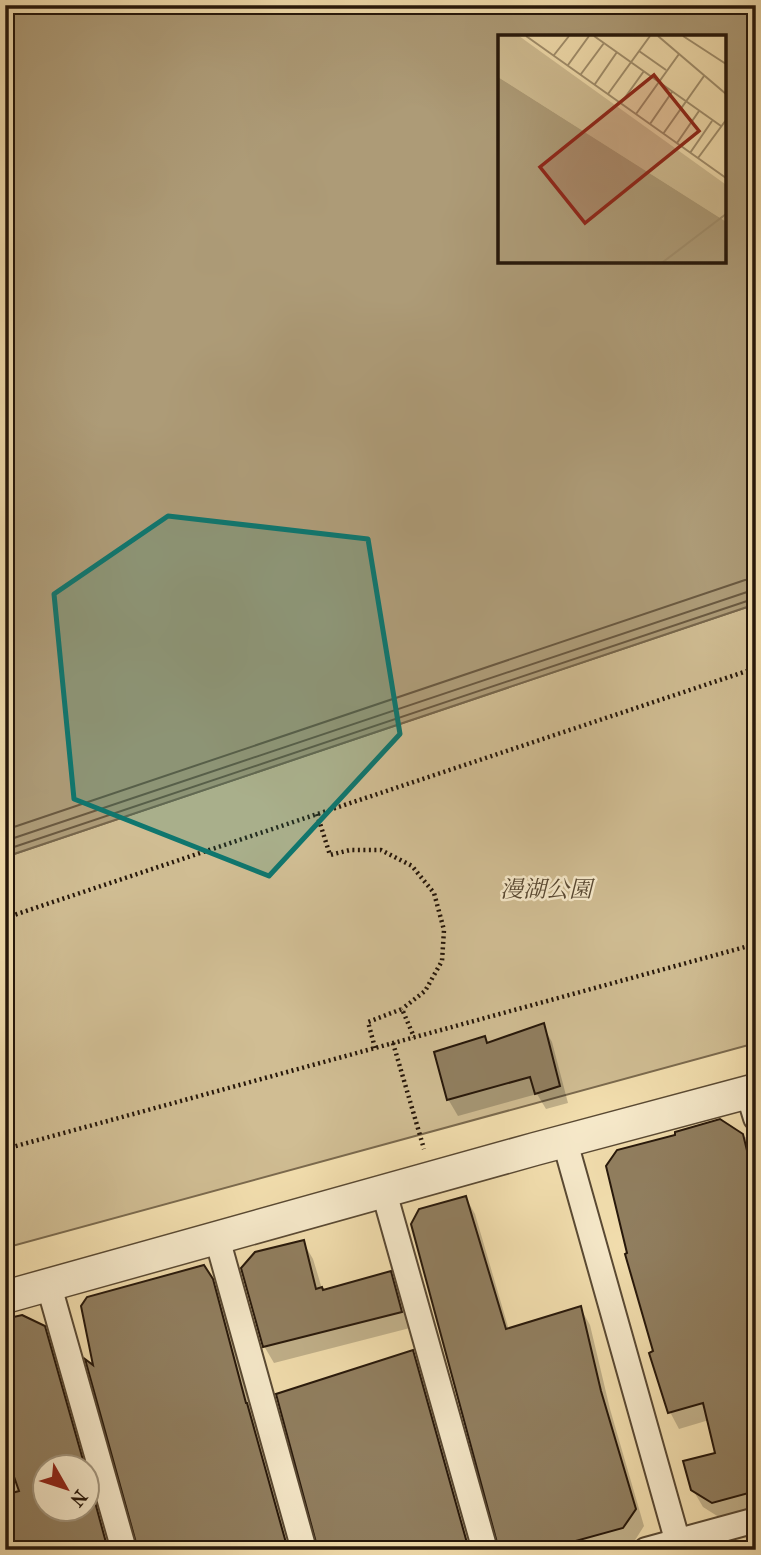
<svg xmlns="http://www.w3.org/2000/svg" width="761" height="1555" font-family="'IM FELL French Canon','Noto Serif JP',serif">
  <style>
    .green { fill: #d0bd93; stroke: #7b6a4e; stroke-width: 2 }
    .water { fill: #ad9b77; stroke: #77664b; stroke-width: 2; fill-rule: evenodd }
    .shadow { fill: #0003; fill-rule: evenodd }
    .lines { fill: none; stroke-linecap: round; stroke-linejoin: round }
    .shore { stroke: #6a5940; stroke-width: 2 }
    .building { fill: #917f60; stroke: #26170a; stroke-width: 2 }
    .minor-casing { stroke: #594933; stroke-width: 28 }
    .tertiary-casing { stroke: #594933; stroke-width: 35 }
    .path { stroke: #26170a; stroke-width: 4.5; stroke-dasharray: 2 3.5; stroke-linecap: butt }
    .minor { stroke: #f7eacb; stroke-width: 24 }
    .tertiary { stroke: #f7eacb; stroke-width: 32 }
    .marked { fill: #0f766e; fill-opacity: 0.2; stroke: #0f766e; stroke-width: 5; stroke-linejoin: round }
    .labels { text-anchor: middle; stroke-width: 5; stroke-linejoin: round; paint-order: stroke }
    .park-label { font-size: 23px; font-style: italic; fill: #594933; stroke: #f7eacb }
    .inset-road { fill: none; stroke: #a18f6d; stroke-width: 2 }
    .view { fill: #8f2418; fill-opacity: 0.15; stroke: #8f2418; stroke-width: 3.5 }
    .inset-edge { fill: none; stroke: #26170a; stroke-width: 3.5 }
  </style>
  <rect width="100%" height="100%" fill="#f3dfaf"/>
  <filter id="stains"><feTurbulence type="fractalNoise" baseFrequency=".00286" numOctaves="4"/><feColorMatrix values="0 0 0 0 .2 0 0 0 0 .09 0 0 0 0 .02 0 0 0 .5 -.17"/></filter>
  <radialGradient id="worn" r=".72"><stop offset=".6" stop-color="#630" stop-opacity="0"/><stop offset="1" stop-color="#630" stop-opacity=".3"/></radialGradient>
  <polygon class="green" points="756,604 756,1043 5,1248 5,857"/>
  <path class="water" d="M 5,5 L 756,5 L 756,604 L 5,857 ZM 500,37 L 724,37 L 724,261 L 500,261 Z"/>
  <g class="shadow">
    <polygon points="543,1026 552,1042 568,1103 546,1109 537,1094 458,1116 448,1099 484,1038 488,1045"/>
    <polygon points="720,1121 756,1144 756,1509 722,1519 703,1507 693,1490 717,1454 709,1420 679,1429 670,1412 656,1352 677,1136"/>
    <polygon points="466,1198 475,1214 509,1330 581,1309 590,1325 610,1409 644,1526 632,1545 613,1550 505,1550 500,1541 421,1262 413,1224"/>
    <polygon points="303,1242 313,1259 323,1292 390,1273 399,1289 410,1328 274,1363 264,1346"/>
    <polygon points="212,1280 222,1298 252,1415 293,1550 140,1550 95,1369"/>
    <path d="M 5,1321 L 44,1328 L 54,1345 L 112,1550 L 5,1550 ZM 46,1468 L 88,1468 L 88,1510 L 46,1510 Z"/>
    <polygon points="412,1352 422,1368 473,1550 319,1550"/>
    <polygon points="756,1545 756,1550 739,1550"/>
  </g>
  <g class="lines">
    <g class="shore">
      <polyline points="5,830 745,580 756,579"/>
      <polyline points="5,841 756,589"/>
      <polyline points="5,850 756,598"/>
    </g>
  </g>
  <g class="building">
    <polygon points="544,1023 560,1086 535,1094 530,1077 447,1100 434,1052 485,1036 487,1043"/>
    <polygon points="720,1119 743,1134 756,1188 756,1491 712,1503 691,1490 683,1461 715,1453 703,1403 668,1413 649,1353 653,1351 625,1254 627,1253 606,1166 617,1150 675,1135 675,1132"/>
    <polygon points="466,1196 506,1329 581,1306 601,1391 636,1509 623,1528 543,1550 499,1550 411,1224 419,1209"/>
    <polygon points="304,1240 316,1289 322,1287 323,1290 391,1271 402,1312 263,1347 241,1268 255,1252"/>
    <polygon points="204,1265 213,1279 246,1403 247,1403 288,1550 138,1550 85,1359 93,1365 81,1306 87,1297"/>
    <polygon points="22,1315 45,1326 85,1467 46,1467 46,1509 88,1509 88,1476 108,1550 5,1550 5,1495 19,1491 5,1451 5,1319"/>
    <polygon points="413,1350 469,1550 318,1550 276,1394"/>
  </g>
  <g class="lines">
    <g class="minor-casing">
      <g id="minor">
        <polyline points="748,1092 756,1118"/>
        <polyline points="565,1142 680,1550"/>
        <polyline points="384,1192 485,1550"/>
        <polyline points="217,1238 304,1550"/>
        <polyline points="49,1286 124,1550"/>
        <polyline points="646,1550 756,1520"/>
      </g>
    </g>
    <g class="tertiary-casing">
      <polyline id="tertiary" points="5,1297 535,1149 756,1090"/>
    </g>
    <g class="path">
      <polyline points="317,814 330,855 350,850 381,850 412,866 434,893 444,930 442,961 425,991 402,1009"/>
      <polyline points="5,918 756,668"/>
      <polyline points="393,1043 424,1149"/>
      <polyline points="375,1048 368,1022 402,1009 414,1037"/>
      <polyline points="5,1149 756,944"/>
    </g>
    <use href="#minor" class="minor"/>
    <use href="#tertiary" class="tertiary"/>
  </g>
  <path class="marked" d="M 168,516 L 368,539 L 400,734 L 269,876 L 74,799 L 54,594 Z"/>
  <g class="labels">
    <g class="park-label">
      <text x="546" y="897">漫湖公園</text>
    </g>
  </g>
  <g transform="translate(498 35)">
    <rect width="228" height="228" fill="#f3dfaf"/>
    <path d="M 0,1 L 21,1 L 227,149 L 227,186 L 0,42 Z" fill="#d0bd93"/>
    <path d="M 0,42 L 227,186 L 227,227 L 0,227 Z" fill="#ad9b77"/>
    <path class="inset-road" d="M 28,1 L 228,143M 96,1 L 223,91M 160,1 L 228,59M 185,1 L 228,29M 141,16 L 168,35M 56,20 L 71,1M 70,30 L 91,1M 83,39 L 106,8M 97,49 L 119,17M 110,59 L 152,1M 123,68 L 146,36M 138,79 L 181,19M 152,89 L 174,57M 165,99 L 206,41M 179,108 L 201,76M 192,118 L 214,86M 200,123 L 228,85M 165,227 L 228,179"/>
    <path class="view" d="M 156,40 L 201,96 L 87,188 L 42,132 Z"/>
    <rect width="228" height="228" class="inset-edge"/>
  </g>
  <rect width="761" height="1555" fill="none" stroke="#f3dfaf" stroke-width="28"/>
  <rect x="7" y="7" width="747" height="1541" fill="none" stroke="#26170a" stroke-width="3.5"/>
  <rect x="14" y="14" width="733" height="1527" fill="none" stroke="#26170a" stroke-width="2"/>
  <g transform="translate(66 1488) rotate(129)"><circle r="33" fill="#f7eacb" stroke="#a3967e" stroke-width="2"/>
  <path d="M0-5L12 26L0 18L-12 26Z" fill="#8f2418"/>
  <text y="-10" font-size="19" font-weight="bold" text-anchor="middle" fill="#26170a">N</text>
  </g>
  <rect width="100%" height="100%" filter="url(#stains)"/>
  <rect width="100%" height="100%" fill="url(#worn)"/>
</svg>
